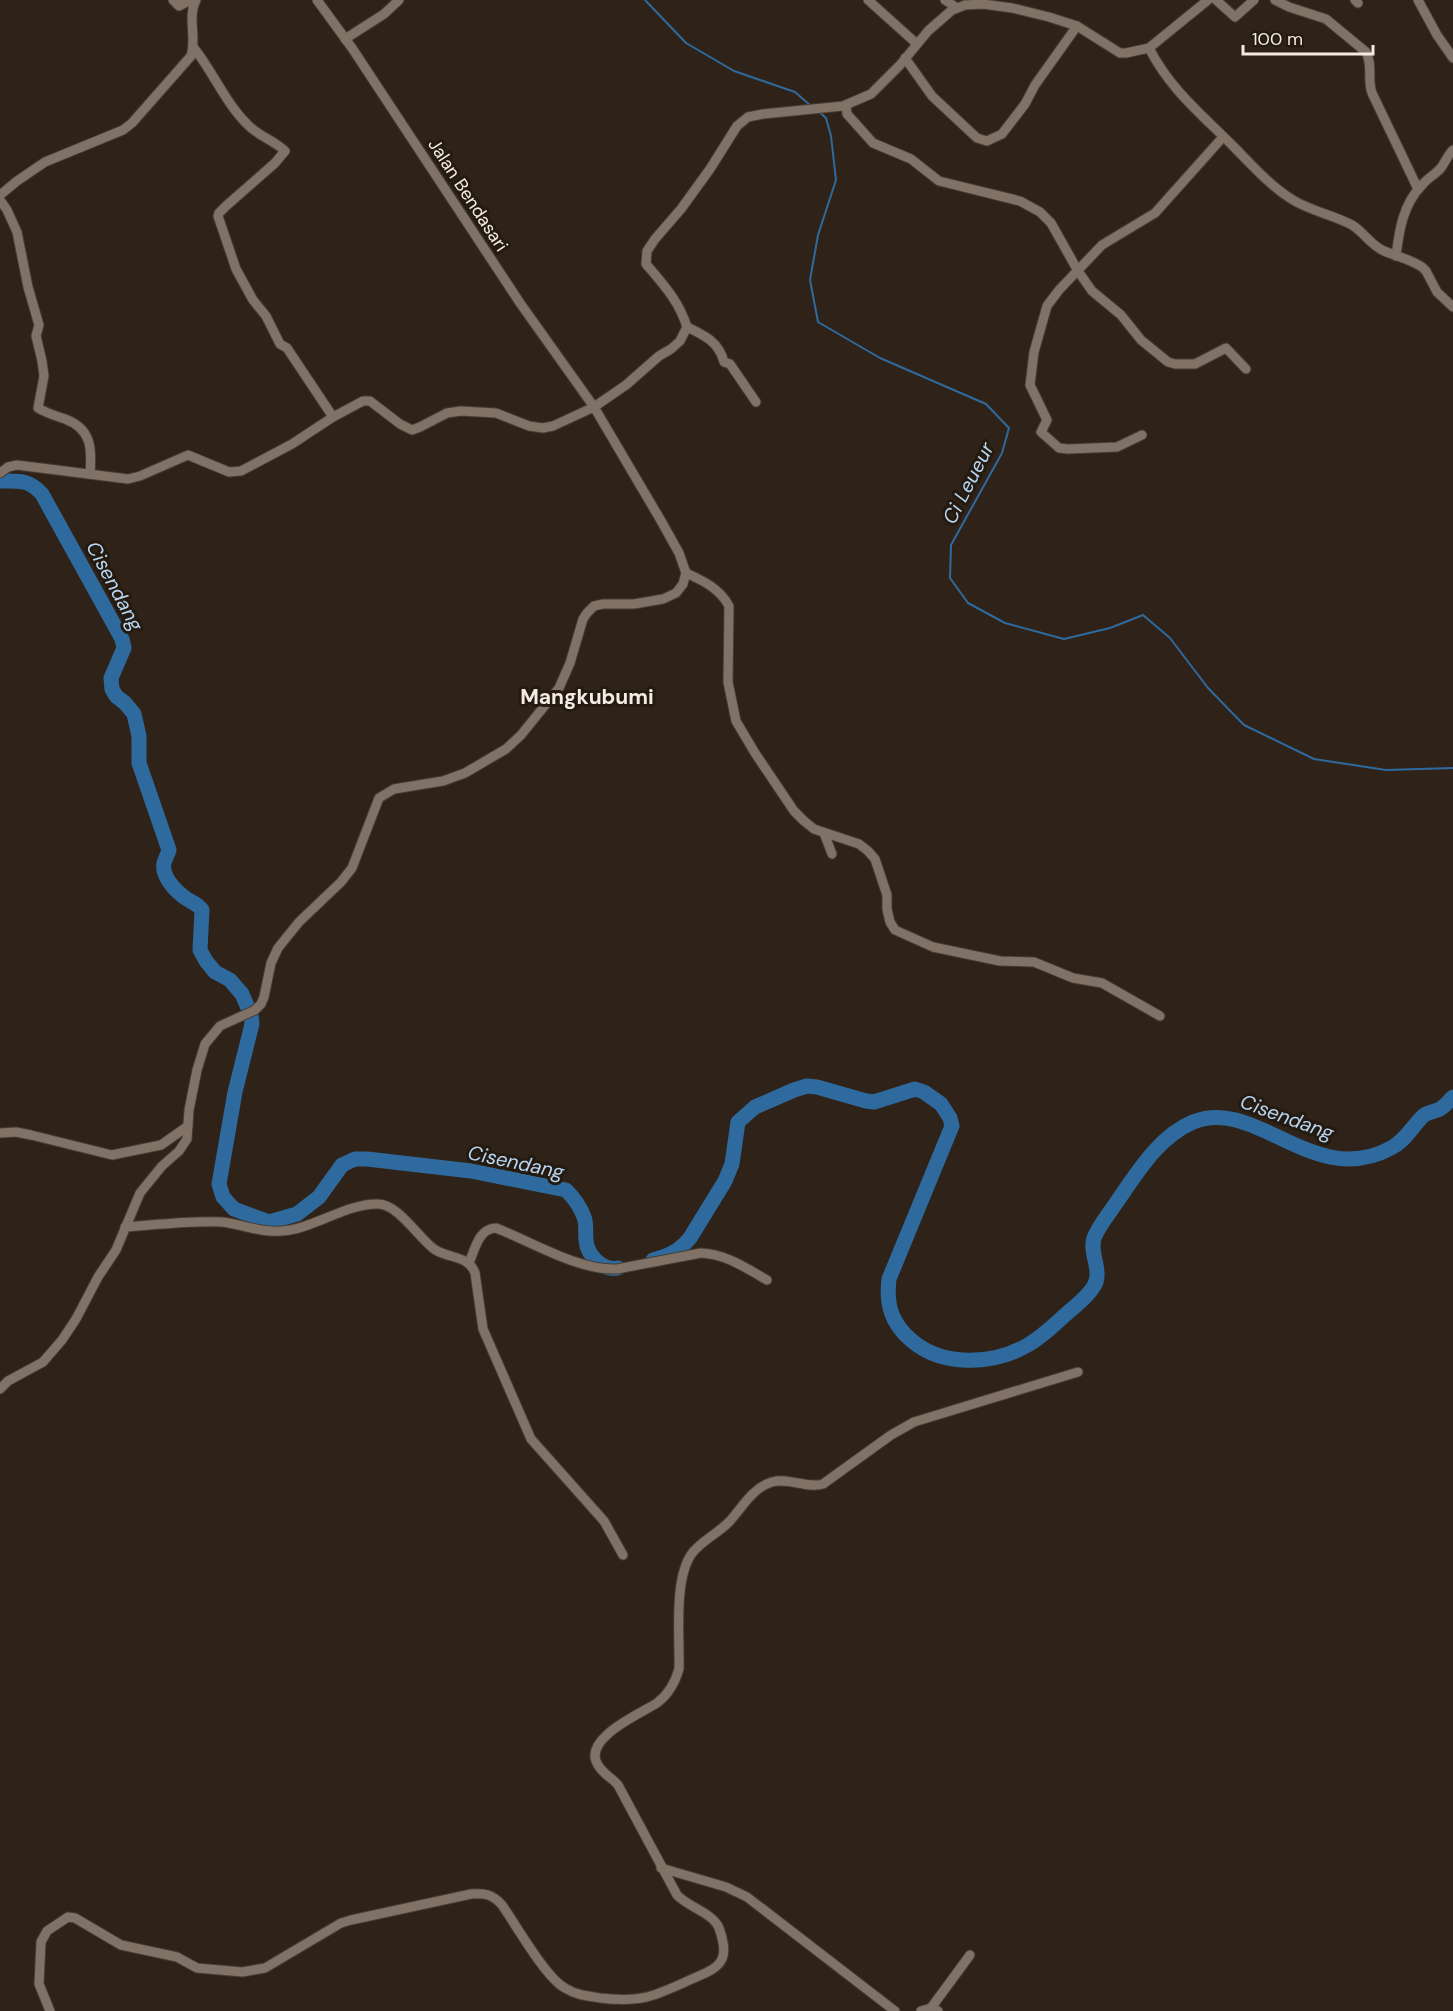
<svg xmlns="http://www.w3.org/2000/svg" width="1453" height="2011" font-family="'DM Sans',sans-serif">
  <style>
    .lines { fill: none; stroke-linecap: round; stroke-linejoin: round }
    .stream { stroke: #2e6a9e; stroke-width: 2 }
    .river { stroke: #2e6a9e; stroke-width: 15 }
    .street-casing { stroke: #473d35; stroke-width: 11 }
    .street { stroke: #807266; stroke-width: 9 }
    .labels { text-anchor: middle; stroke-width: 6; stroke-linejoin: round; paint-order: stroke }
    .street-label { font-size: 18px; fill: #f3ebe4; stroke: #251a0f }
    .water-label { font-size: 20px; font-style: italic; fill: #b6d5f3; stroke: #251a0f }
    .quarter-label { font-size: 21px; font-weight: bold; fill: #f3ebe4; stroke: #251a0f }
  </style>
  <rect width="100%" height="100%" fill="#2f2319"/>
  <g class="lines">
    <g class="stream">
      <polyline points="645,0 686,43 734,71 795,92 811,106"/>
      <polyline points="818,111 826,118 831,136 836,180 818,235 810,280 818,322 880,358 986,404 1009,428 1002,453 951,545 950,578 968,603 1005,623 1064,639 1110,628 1143,615 1170,638 1208,688 1244,725 1314,759 1386,770 1453,768"/>
    </g>
    <g class="river">
      <path d="M 0,481 C 19,481 28,479 42,494 L 122,639 L 124,648 L 111,678 L 112,689 L 116,696 L 125,703 L 134,714 L 139,736 L 139,763 L 169,850 C 168,854 165,859 164,863 C 161,876 176,892 187,899 C 193,903 198,904 202,910 L 200,950 L 206,961 L 215,972 L 230,980 L 242,994 L 251,1015 L 252,1024 L 235,1092 L 219,1184 L 223,1197 L 234,1209 L 269,1222 L 297,1214 L 319,1197 L 342,1165 L 355,1159 L 367,1159 L 471,1171 L 566,1190 C 574,1198 580,1206 584,1217 C 587,1225 585,1232 586,1240 C 587,1255 602,1271 618,1268"/>
      <path d="M 653,1260 C 669,1256 679,1251 690,1238 L 725,1181 L 732,1164 L 738,1122 L 755,1107 L 794,1090 L 807,1086 L 817,1087 L 866,1101 L 874,1102 L 915,1089 L 924,1092 L 941,1104 L 950,1118 L 952,1126 L 889,1279 C 886,1304 891,1323 911,1340 C 942,1367 991,1365 1026,1346 C 1041,1338 1053,1326 1065,1315 C 1075,1306 1087,1298 1094,1286 C 1103,1271 1089,1254 1094,1238 C 1099,1225 1109,1214 1116,1203 C 1137,1173 1158,1137 1193,1122 C 1256,1096 1314,1190 1391,1148 C 1405,1141 1412,1127 1423,1116 C 1428,1112 1434,1112 1440,1109 C 1445,1106 1449,1101 1453,1097"/>
    </g>
    <g class="street-casing">
      <g id="street">
        <polyline points="173,0 179,6 191,0"/>
        <polyline points="868,0 917,44"/>
        <polyline points="945,0 957,8"/>
        <polyline points="1216,0 1235,17 1254,0"/>
        <path d="M 1275,0 L 1289,7 L 1326,19 L 1366,52 C 1373,64 1367,80 1372,93 L 1418,189"/>
        <polyline points="1355,0 1358,3"/>
        <polyline points="1418,0 1437,35 1453,58"/>
        <polyline points="345,39 384,14 399,0"/>
        <path d="M 194,48 C 213,72 225,102 247,124 C 258,136 272,139 285,151 L 275,163 L 226,206 L 219,213 L 218,216 L 236,269 L 253,300 L 266,316 L 280,344 L 287,348 L 333,417"/>
        <path d="M 1149,48 C 1170,89 1200,113 1232,145 C 1251,164 1270,186 1293,200 C 1311,211 1333,215 1352,225 C 1364,232 1370,245 1384,251 C 1396,256 1410,259 1422,267 L 1426,271 L 1437,292 L 1453,307"/>
        <polyline points="905,58 932,96 977,138 987,141 1002,134 1025,104 1035,85 1077,26"/>
        <polyline points="846,105 847,114 873,143 911,159 939,181 1020,201 1040,212 1051,223 1078,271 1092,291 1121,315 1141,340 1168,362 1175,364 1195,364 1226,348 1246,369"/>
        <path d="M 0,195 L 17,181 L 45,162 L 123,130 L 132,123 L 191,56 C 197,38 187,17 196,0"/>
        <path d="M 0,200 L 7,210 L 17,232 L 28,287 L 39,325 L 36,336 L 42,361 L 44,376 L 38,408 C 46,413 56,416 65,419 C 92,429 92,449 90,474"/>
        <path d="M 1396,256 C 1399,231 1403,204 1422,185 C 1427,179 1434,175 1440,169 C 1445,163 1447,156 1453,150"/>
        <path d="M 687,327 C 704,335 719,342 724,362 L 730,364 L 756,402"/>
        <polyline points="1142,435 1117,447 1068,449 1059,448 1041,432 1047,420 1030,385 1034,352 1047,306 1059,290 1102,245 1155,213 1223,137"/>
        <path d="M 0,473 L 8,467 L 17,465 L 128,479 L 140,476 L 188,455 L 229,472 L 241,471 L 292,444 L 333,417 L 363,401 L 370,401 L 400,424 L 412,430 L 420,427 L 447,413 L 461,411 L 496,413 L 529,426 L 543,428 L 553,426 L 594,407 L 626,385 L 659,356 L 671,349 L 680,341 L 687,327 C 679,301 663,284 646,264 L 647,251 L 655,239 L 681,209 L 710,169 L 737,126 L 748,117 L 763,114 L 843,106 L 871,94 L 900,65 L 928,31 L 952,10 L 965,5 L 983,4 L 1012,8 L 1049,17 L 1077,26 L 1120,53 L 1126,53 L 1149,48 L 1208,0"/>
        <path d="M 686,573 C 704,581 720,589 729,606 L 728,682 L 736,721 L 755,753 L 794,811 L 804,821 L 814,829 L 859,844 L 868,851 L 875,859 L 887,895 L 887,909 L 890,922 L 895,930 L 933,947 L 1000,961 L 1034,962 L 1073,978 L 1102,983 L 1160,1016"/>
        <polyline points="824,833 832,854"/>
        <polyline points="0,1133 16,1132 31,1135 112,1155 161,1145 188,1126"/>
        <path d="M 125,1227 C 154,1225 193,1220 222,1222 C 241,1224 261,1233 281,1231 C 311,1230 347,1203 378,1204 C 398,1204 418,1237 434,1249 C 448,1259 469,1255 475,1273 L 483,1329 L 531,1439 L 604,1521 L 623,1555"/>
        <path d="M 469,1263 C 475,1249 479,1228 496,1228 C 532,1242 579,1271 617,1269 L 701,1253 C 726,1254 746,1268 767,1280"/>
        <polyline points="0,1389 8,1381 43,1362 62,1340 76,1319 98,1277 116,1250 140,1193 162,1166 179,1151 187,1139 189,1110 197,1070 205,1044 220,1026 255,1010 261,1004 264,997 271,963 278,948 299,922 341,882 352,868 379,798 394,789 443,781 465,773 506,749 521,735 559,688 570,663 583,619 587,613 594,606 603,604 634,604 663,599 676,593 683,584 686,573 679,553 660,519 594,407 520,303 352,48 317,0"/>
        <polyline points="661,1868 726,1887 747,1897 895,2011"/>
        <polyline points="931,2008 970,1955"/>
        <path d="M 50,2011 L 39,1984 L 41,1942 L 47,1931 L 68,1917 L 75,1918 L 121,1945 L 177,1957 L 197,1968 L 242,1972 L 265,1968 L 341,1923 L 351,1920 L 471,1894 C 485,1893 492,1894 502,1905 C 516,1925 546,1978 565,1988 C 576,1995 587,1996 600,1998 C 643,2003 654,1996 692,1979 C 702,1974 717,1970 722,1959 C 726,1951 722,1936 719,1928 C 713,1913 688,1907 677,1895 L 618,1785 C 612,1778 603,1774 598,1765 C 581,1739 640,1714 657,1703 C 669,1694 675,1683 679,1669 C 680,1637 673,1577 693,1552 C 703,1540 718,1533 729,1522 C 742,1508 752,1488 772,1482 C 789,1477 807,1489 823,1484 L 891,1435 L 914,1422 L 1078,1372"/>
        <polyline points="921,2011 931,2008 938,2011"/>
      </g>
    </g>
    <use href="#street" class="street"/>
  </g>
  <g class="labels">
    <g class="street-label">
      <text transform="translate(468 195) rotate(57)" y="6">Jalan Bendasari</text>
    </g>
    <g class="water-label">
      <text transform="translate(968 483) rotate(-63)" y="7">Ci Leueur</text>
      <text transform="translate(115 586) rotate(62)" y="7">Cisendang</text>
      <text transform="translate(1287 1117) rotate(20)" y="7">Cisendang</text>
      <text transform="translate(516 1162) rotate(12)" y="7">Cisendang</text>
    </g>
    <g class="quarter-label">
      <text x="587" y="704">Mangkubumi</text>
    </g>
  </g>
  <path d="M1243 45v9h130v-9" fill="none" stroke="#f3ebe4" stroke-width="3"/>
  <text x="1252" y="45" font-size="18" fill="#f3ebe4" stroke="#251a0f" stroke-width="4.5" paint-order="stroke">100 m</text>
</svg>
